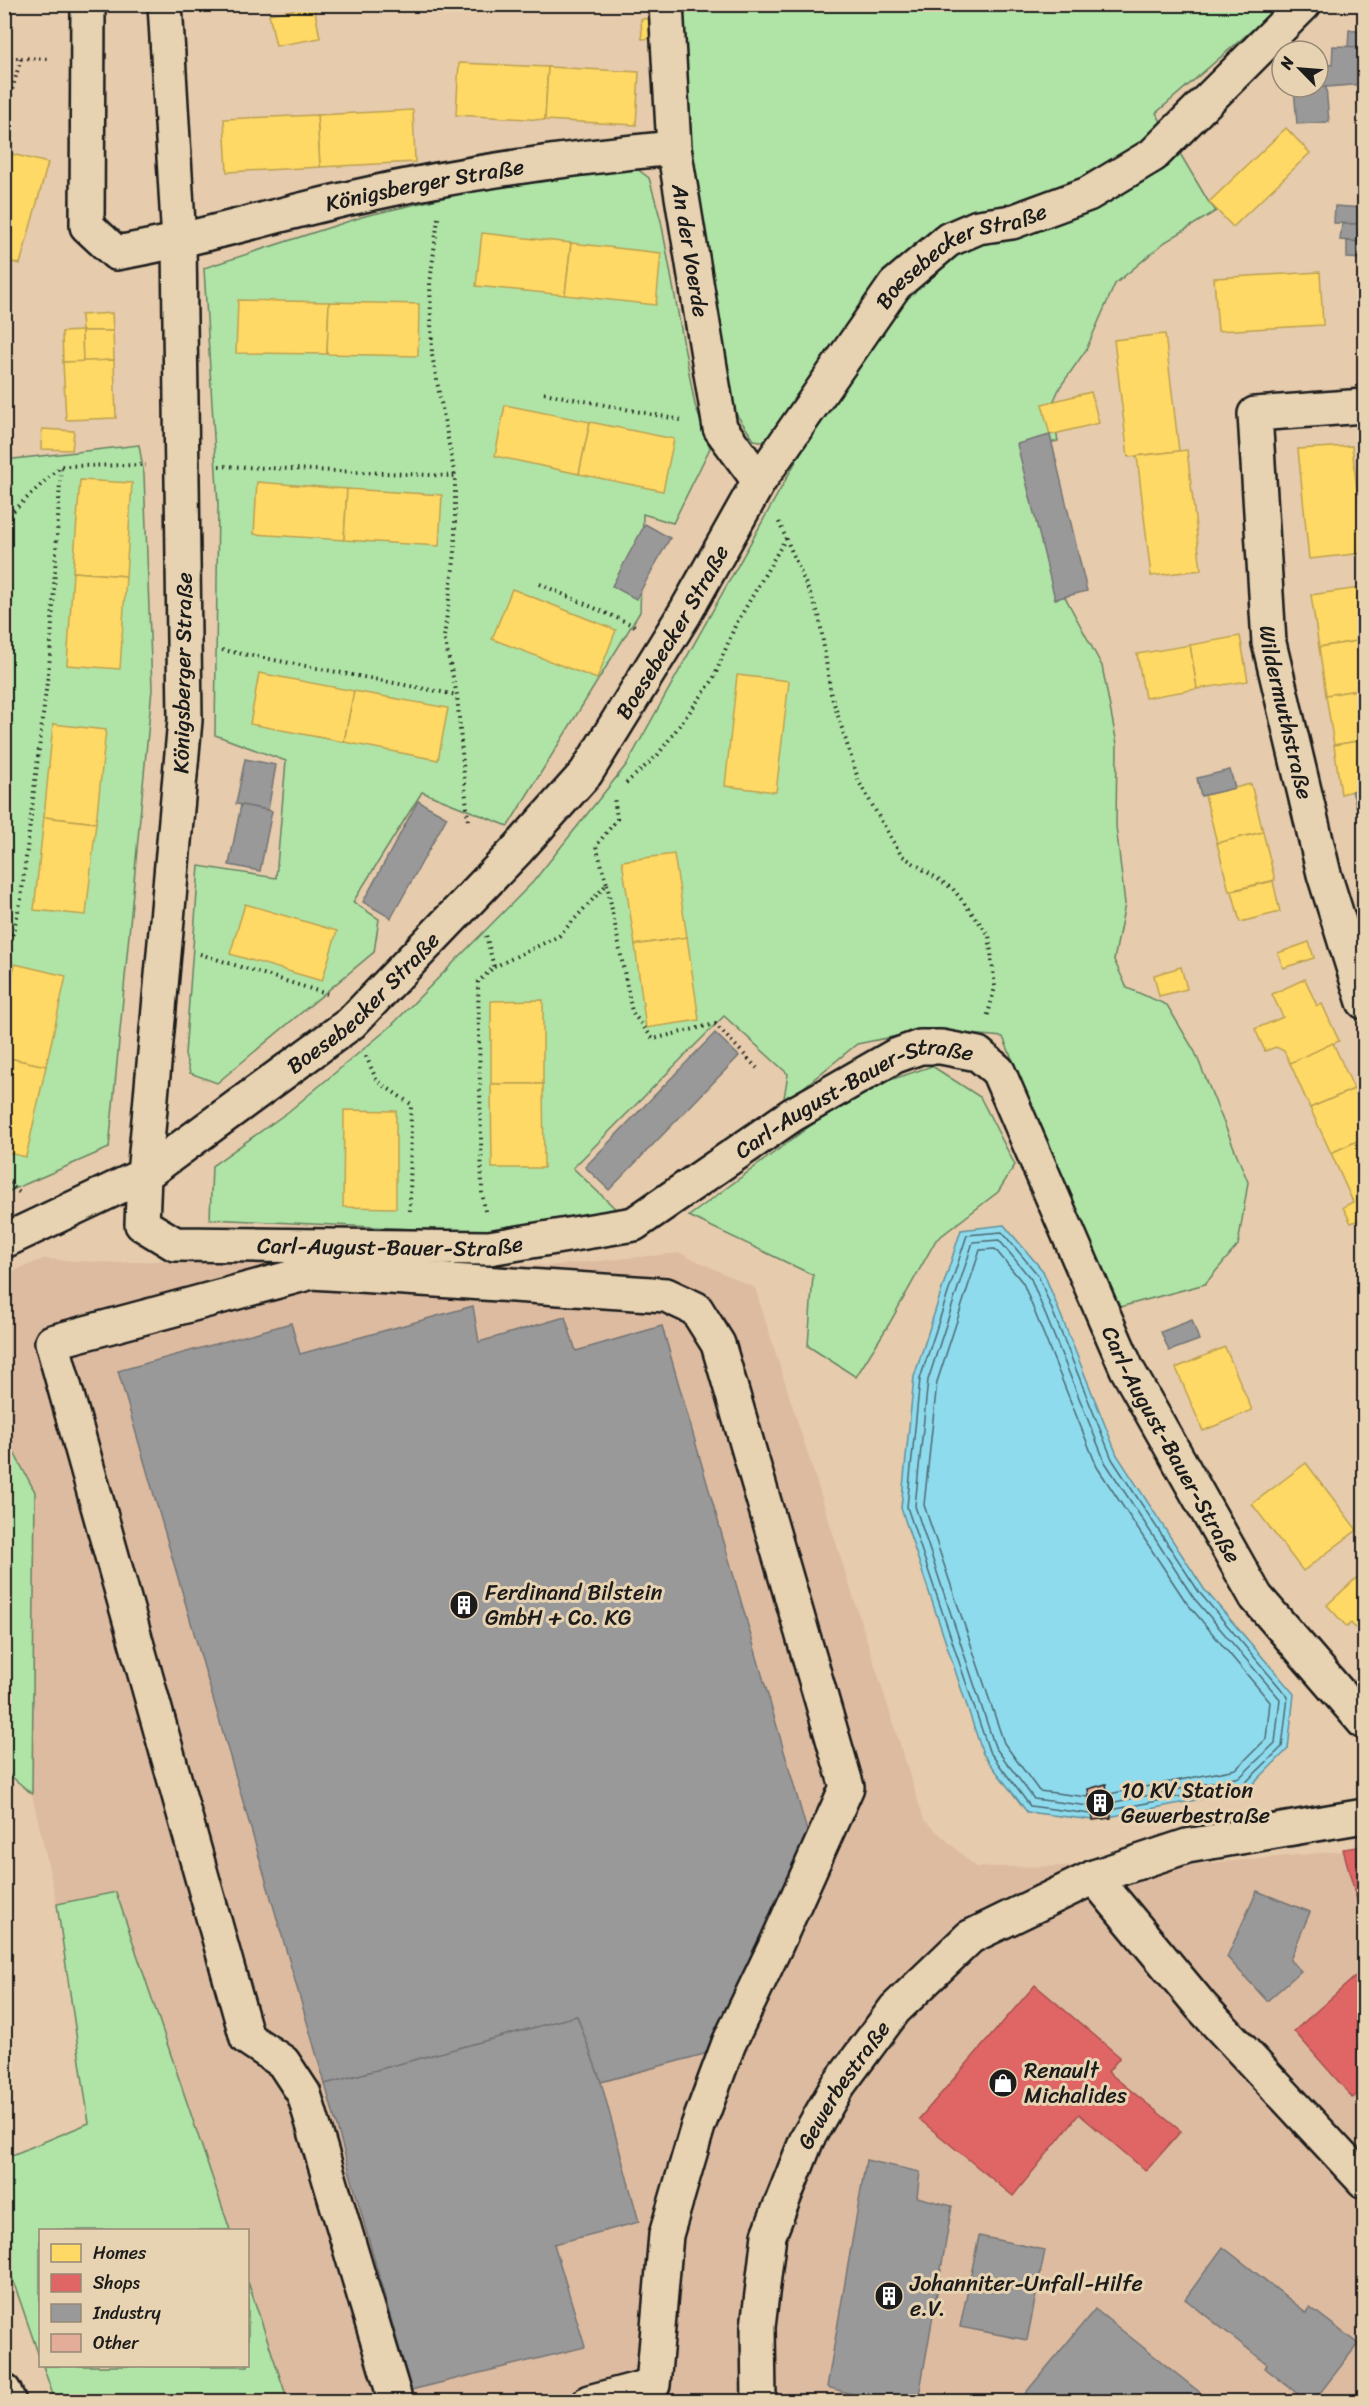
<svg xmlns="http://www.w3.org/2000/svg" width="1369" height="2406" font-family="Sriracha,sans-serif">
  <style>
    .built { fill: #ddbba0 }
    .green { fill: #afe4a6; stroke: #668061; stroke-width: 1.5 }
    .water { fill: #8fdbee; stroke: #618f9a; stroke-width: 1.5 }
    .homes { fill: #ffd966; stroke: #bba050; stroke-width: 1.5 }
    .shops { fill: #e06666; stroke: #a55050; stroke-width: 1.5 }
    .industry { fill: #999; stroke: #747474; stroke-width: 1.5 }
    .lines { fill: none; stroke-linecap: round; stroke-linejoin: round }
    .shore { stroke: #4a6870; stroke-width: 1.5 }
    .building { fill: #e4ad99; stroke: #1c1c1c; stroke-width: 1.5 }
    .minor-casing { stroke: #1c1c1c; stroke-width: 38 }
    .path { stroke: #1c1c1c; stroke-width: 4; stroke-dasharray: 1.5 4.5; stroke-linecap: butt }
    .minor { stroke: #e7d2b1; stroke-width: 33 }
    .labels { text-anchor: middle; stroke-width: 6; stroke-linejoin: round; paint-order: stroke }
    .street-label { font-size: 22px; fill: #1c1c1c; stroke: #e7d2b1 }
    .poi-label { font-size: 22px; fill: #1c1c1c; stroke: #e7d2b1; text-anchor: start }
  </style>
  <rect width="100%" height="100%" fill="#e6cbac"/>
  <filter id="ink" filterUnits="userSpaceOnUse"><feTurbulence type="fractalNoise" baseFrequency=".0167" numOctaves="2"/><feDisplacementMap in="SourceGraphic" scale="12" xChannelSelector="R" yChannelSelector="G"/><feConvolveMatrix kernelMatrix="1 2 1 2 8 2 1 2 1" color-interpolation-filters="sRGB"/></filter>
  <g filter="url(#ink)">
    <polygon class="built" points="680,1253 755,1288 924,1820 976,1867 1190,1865 1364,1849 1364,2401 288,2401 248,2282 248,2230 230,2230 116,1892 57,1904 32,1794 35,1492 5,1434 4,1275 43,1259 118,1263 282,1254 547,1266"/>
    <g class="green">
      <polygon points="678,5 1281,5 1156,113 1208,201 1216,211 1165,242 1115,284 1086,350 1060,387 1051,407 1058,441 1031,447 1064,595 1102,666 1117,744 1116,826 1125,904 1114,960 1127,988 1167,1005 1195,1052 1248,1182 1238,1245 1205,1284 1116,1308 1003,1037 927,1030 857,1044 783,1104 788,1074 724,1016 573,1168 623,1216 476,1232 210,1219 212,1166 288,1112 390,1027 533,882 627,764 804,447 754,440 721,392 680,62"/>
      <polygon points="637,169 649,178 661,221 695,405 710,448 673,523 643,514 640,612 508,826 422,792 353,902 379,919 374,952 217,1083 190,1073 185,1055 199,866 276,878 286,761 215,735 218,505 204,268 365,216 481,189"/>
      <polygon points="139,445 144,475 152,689 109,1148 5,1193 5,460"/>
      <polygon points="932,1066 980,1097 1015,1165 998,1192 936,1240 889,1324 856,1377 808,1346 813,1275 689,1216 857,1091"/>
      <polygon points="4,1434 35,1492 32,1794 5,1771"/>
      <polygon points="116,1892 230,2230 40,2230 40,2359 5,2257 5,2158 89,2123 57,1904"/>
      <polygon points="248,2282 288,2401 55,2401 43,2366 248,2366"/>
    </g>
    <polygon class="water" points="1004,1225 1043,1271 1117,1455 1204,1589 1294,1694 1288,1749 1247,1790 1093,1820 1027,1812 983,1754 901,1508 914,1377 961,1230"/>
    <g class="homes">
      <polygon points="314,6 320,38 276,46 269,14"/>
      <polygon points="658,18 659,38 642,39 641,19"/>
      <polygon points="459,63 548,67 545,120 456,115"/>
      <polygon points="548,67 639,72 636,125 545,120"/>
      <polygon points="413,110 415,162 320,167 317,115"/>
      <polygon points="317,115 320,167 227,172 224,119"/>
      <polygon points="1286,128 1310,153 1233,227 1209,202"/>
      <polygon points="4,152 48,163 20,264 4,260"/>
      <polygon points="482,233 571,243 565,295 476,286"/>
      <polygon points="571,243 661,253 656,305 565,295"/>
      <polygon points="1320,272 1323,325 1218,331 1214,278"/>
      <polygon points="238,300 329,302 327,354 236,353"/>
      <polygon points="329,302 419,304 418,356 327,354"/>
      <polygon points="112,313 113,331 82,331 81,315"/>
      <polygon points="82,331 83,362 63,362 62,332"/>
      <polygon points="82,331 113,331 114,360 83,362"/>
      <polygon points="1165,334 1179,451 1128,457 1114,340"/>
      <polygon points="114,360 116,418 66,420 63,362"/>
      <polygon points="1091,392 1099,423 1050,435 1042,404"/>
      <polygon points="505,405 590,422 579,474 495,456"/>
      <polygon points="590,422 674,439 663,491 579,474"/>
      <polygon points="42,429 74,431 72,450 41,449"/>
      <polygon points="1352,446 1364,553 1309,559 1298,449"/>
      <polygon points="1187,450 1201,570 1151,576 1137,456"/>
      <polygon points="80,480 132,483 126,576 73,572"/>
      <polygon points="257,482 347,489 344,540 254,534"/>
      <polygon points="347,489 442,495 439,546 344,540"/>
      <polygon points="73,572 126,576 120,669 67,665"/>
      <polygon points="1359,588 1364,640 1319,647 1311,595"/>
      <polygon points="512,589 616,630 597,679 492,639"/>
      <polygon points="1364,596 1364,626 1360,597"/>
      <polygon points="1240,636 1248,681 1197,689 1190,645"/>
      <polygon points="1364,640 1364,689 1326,695 1319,647"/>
      <polygon points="1190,645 1197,689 1145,698 1137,654"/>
      <polygon points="259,673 354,691 344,742 250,724"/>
      <polygon points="737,675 789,681 776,792 725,786"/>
      <polygon points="1364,689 1364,740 1334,745 1326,695"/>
      <polygon points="354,691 448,708 438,760 344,742"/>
      <polygon points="53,724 106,730 96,823 44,817"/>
      <polygon points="1364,740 1364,788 1341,794 1334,745"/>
      <polygon points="1251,784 1263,832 1217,843 1205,795"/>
      <polygon points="44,817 96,823 86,915 34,910"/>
      <polygon points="1263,832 1275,880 1229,891 1217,843"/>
      <polygon points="674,854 687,937 635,945 622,861"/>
      <polygon points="1273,881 1280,912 1240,922 1232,891"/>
      <polygon points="245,904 337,931 322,981 230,954"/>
      <polygon points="687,937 699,1020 646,1028 635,945"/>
      <polygon points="1309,942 1314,958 1283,968 1278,953"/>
      <polygon points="15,964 66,976 46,1066 4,1057 4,1011"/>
      <polygon points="1181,967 1187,989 1159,996 1154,975"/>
      <polygon points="1305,979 1317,1006 1322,1004 1339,1041 1290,1063 1284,1051 1276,1047 1265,1051 1255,1029 1283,1017 1272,994"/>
      <polygon points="543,1000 543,1084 491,1084 491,1001"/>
      <polygon points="1333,1043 1354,1089 1310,1108 1290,1063"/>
      <polygon points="4,1057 46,1066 26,1157 4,1152"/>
      <polygon points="491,1084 543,1084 544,1168 492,1168"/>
      <polygon points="1354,1089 1364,1112 1364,1138 1331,1153 1310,1108"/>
      <polygon points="344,1110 396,1111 396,1208 343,1207"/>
      <polygon points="1364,1138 1364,1218 1351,1223 1343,1207 1353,1202 1331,1153"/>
      <polygon points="1225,1347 1252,1410 1203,1431 1176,1368"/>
      <polygon points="1306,1463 1357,1530 1303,1571 1252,1504"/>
      <polygon points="1364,1571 1364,1638 1351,1623 1347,1627 1327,1605"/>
    </g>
    <g class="shops">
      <polygon points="1364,1846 1364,1912 1358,1904 1343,1849"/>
      <polygon points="1364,1969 1364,2088 1353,2098 1294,2031"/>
      <polygon points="1035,1985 1120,2057 1108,2072 1181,2131 1146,2171 1079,2114 1013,2196 919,2119"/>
    </g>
    <g class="industry">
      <polygon points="1349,30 1364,32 1364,47 1348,47"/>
      <polygon points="1333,46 1364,47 1364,84 1314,88 1318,87 1318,64 1332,65"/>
      <polygon points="1326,87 1329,122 1297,124 1294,89"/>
      <polygon points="1335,206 1364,208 1364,224 1334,223"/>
      <polygon points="1342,224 1364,224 1364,242 1340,240"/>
      <polygon points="1347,241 1364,242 1364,259 1347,258"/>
      <polygon points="1050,435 1087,591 1055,599 1017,444"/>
      <polygon points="645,524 670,538 636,599 612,586"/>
      <polygon points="245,759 276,765 268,810 236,804"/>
      <polygon points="1230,770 1235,788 1201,796 1197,778"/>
      <polygon points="1364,788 1364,806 1357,808 1352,791"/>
      <polygon points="418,801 447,817 391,918 363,902"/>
      <polygon points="241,805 272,811 260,871 229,865"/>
      <polygon points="1364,806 1364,825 1362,825 1357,808"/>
      <polygon points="715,1033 739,1056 609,1190 585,1167"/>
      <polygon points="473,1306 479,1342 565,1317 576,1351 662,1326 809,1838 715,2051 601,2082 577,2016 325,2084 118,1371 291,1323 300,1354"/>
      <polygon points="1192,1320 1199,1340 1169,1351 1161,1332"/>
      <polygon points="1257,1891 1310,1912 1290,1960 1301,1971 1267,2001 1227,1957"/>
      <polygon points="577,2016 601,2082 639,2222 554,2244 585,2347 411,2390 325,2084"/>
      <polygon points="866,2160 920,2172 917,2197 952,2206 918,2402 880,2402 827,2387"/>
      <polygon points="979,2236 1045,2250 1027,2340 960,2327"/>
      <polygon points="1223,2247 1307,2313 1310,2307 1358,2344 1313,2402 1308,2402 1265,2368 1267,2364 1185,2299"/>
      <polygon points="1095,2309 1212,2402 1018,2402"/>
    </g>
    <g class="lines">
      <g class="shore">
        <polyline points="1088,1797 1039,1791 1004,1743 924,1505 937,1382 980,1250 995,1249 1023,1283 1097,1467 1186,1602 1270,1702 1266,1739 1236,1769 1109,1794"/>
        <polyline points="1089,1806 1034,1799 995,1747 915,1506 928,1380 973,1242 999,1240 1031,1279 1105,1462 1193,1597 1280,1699 1275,1743 1240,1777 1110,1803"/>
        <polyline points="1090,1814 1030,1806 989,1751 907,1507 920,1379 967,1235 1002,1232 1038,1275 1112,1459 1199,1592 1288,1697 1282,1747 1244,1784 1111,1810"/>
      </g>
    </g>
    <polygon class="building" points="1106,1784 1111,1818 1093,1820 1088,1789"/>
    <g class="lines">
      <g class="minor-casing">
        <g id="minor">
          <path id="s1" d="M 88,4 L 87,226 L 116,253 C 198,239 274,215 355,197 C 460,173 567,158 674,148"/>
          <path id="s2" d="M 165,4 L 179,242 L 185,720 L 144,1175 L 142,1224 L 175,1244 L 489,1248 L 634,1224 L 792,1115 L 895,1056 L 920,1047 L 941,1047 L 978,1054 L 998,1071 L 1127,1369 L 1256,1597 L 1364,1722"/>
          <path id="s3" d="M 666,4 L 674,148 L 720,428 L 759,481"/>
          <path id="s4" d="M 1364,406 L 1255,414 L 1269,643 L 1324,874 L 1364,1002"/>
          <path id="s5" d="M 4,1241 L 144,1175 L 351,1023 L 517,850 L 586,773 L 685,613 L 759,481 L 895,285 L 948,240 L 978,227 L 1012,222 L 1088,194 L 1153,155 L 1304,4"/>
          <polyline points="1094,1877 1201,2006 1364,2181"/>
          <polyline points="4,2391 9,2402"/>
          <polyline points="396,2402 304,2094 283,2062 247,2038 52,1342 312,1272 666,1295 696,1309 718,1344 847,1787 776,1945 729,2043 698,2126 666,2235 653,2385 589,2402"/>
          <path id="s6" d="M 759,2402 L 758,2327 L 769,2235 L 807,2139 L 837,2087 L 895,2009 L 970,1937 L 1094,1877 L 1187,1846 L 1364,1816"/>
        </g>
      </g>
      <g class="path">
        <polyline points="4,58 21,58 7,108"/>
        <polyline points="21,58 51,59"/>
        <polyline points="438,218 430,283 432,355 455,476 455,553 444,637 457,695 468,821"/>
        <polyline points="544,393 681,420"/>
        <polyline points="219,466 455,476"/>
        <polyline points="779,522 819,615 831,694 859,782 901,855 953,889 989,935 995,987 987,1018"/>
        <polyline points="4,526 11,513 61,466 146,465"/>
        <polyline points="540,584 635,626"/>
        <polyline points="222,650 457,695"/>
        <polyline points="626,783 657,756 713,680 735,626 786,538"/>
        <polyline points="607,884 632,1012 653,1039 715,1024 757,1068"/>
        <polyline points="200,954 327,994"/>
        <polyline points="494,967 559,936 607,884 596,846 617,819 614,797"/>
        <polyline points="4,970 21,899 50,657 61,466"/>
        <polyline points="366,1056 377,1081 411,1104 410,1211"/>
        <polyline points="4,1180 20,1193"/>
        <polyline points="485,1211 482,1192 478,982 494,967 486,935"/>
      </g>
      <use href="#minor" class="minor"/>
    </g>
  </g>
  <defs>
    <g id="building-disc" transform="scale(1.5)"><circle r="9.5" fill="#1c1c1c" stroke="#e7d2b1"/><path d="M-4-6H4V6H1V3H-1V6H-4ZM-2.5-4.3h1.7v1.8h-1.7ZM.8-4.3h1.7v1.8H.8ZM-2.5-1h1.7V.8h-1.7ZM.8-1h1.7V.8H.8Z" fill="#fff"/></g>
    <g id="shop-disc" transform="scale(1.5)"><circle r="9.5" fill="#1c1c1c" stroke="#e7d2b1"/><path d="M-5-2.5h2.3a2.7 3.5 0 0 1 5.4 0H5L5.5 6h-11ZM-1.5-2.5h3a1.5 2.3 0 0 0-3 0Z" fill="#fff"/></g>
  </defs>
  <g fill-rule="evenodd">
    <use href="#building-disc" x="464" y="1605"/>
    <use href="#building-disc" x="1100" y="1803"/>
    <use href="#shop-disc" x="1003" y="2083"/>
    <use href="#building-disc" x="889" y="2296"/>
  </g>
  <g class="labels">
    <g class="street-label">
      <text dy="8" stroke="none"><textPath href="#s1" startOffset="578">Königsberger Straße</textPath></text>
      <text dy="8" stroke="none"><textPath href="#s3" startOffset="248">An der Voerde</textPath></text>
      <text dy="8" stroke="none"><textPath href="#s5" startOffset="1406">Boesebecker Straße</textPath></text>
      <text dy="8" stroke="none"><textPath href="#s5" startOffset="920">Boesebecker Straße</textPath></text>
      <text transform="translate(182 673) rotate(-89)" y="8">Königsberger Straße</text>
      <text dy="8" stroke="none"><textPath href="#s4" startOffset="410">Wildermuthstraße</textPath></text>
      <text dy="8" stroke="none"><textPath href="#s5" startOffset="434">Boesebecker Straße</textPath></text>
      <text dy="8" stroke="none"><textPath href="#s2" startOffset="1980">Carl-August-Bauer-Straße</textPath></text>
      <text dy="8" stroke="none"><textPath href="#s2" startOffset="1476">Carl-August-Bauer-Straße</textPath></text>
      <text dy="8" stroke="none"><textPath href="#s2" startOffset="2556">Carl-August-Bauer-Straße</textPath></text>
      <text dy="8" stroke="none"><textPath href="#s6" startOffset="336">Gewerbestraße</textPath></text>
    </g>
    <g class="poi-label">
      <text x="485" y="1600">Ferdinand Bilstein<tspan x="485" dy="25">GmbH + Co. KG</tspan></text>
      <text x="1121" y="1798">10 KV Station<tspan x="1121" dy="25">Gewerbestraße</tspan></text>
      <text x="1024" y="2078">Renault<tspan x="1024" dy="25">Michalides</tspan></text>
      <text x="910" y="2291">Johanniter-Unfall-Hilfe<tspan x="910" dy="25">e.V.</tspan></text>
    </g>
  </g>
  <rect width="1369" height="2406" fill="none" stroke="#e7d2b1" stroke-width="24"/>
  <rect x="12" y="12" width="1345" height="2382" fill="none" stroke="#1c1c1c" stroke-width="2" filter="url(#ink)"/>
  <rect x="39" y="2229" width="210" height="138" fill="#e7d2b1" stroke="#968975" stroke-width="1.5"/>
  <rect x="51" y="2244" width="30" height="18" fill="#ffd966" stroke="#968975" stroke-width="1.5"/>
  <text x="93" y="2259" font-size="18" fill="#1c1c1c">Homes</text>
  <rect x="51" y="2274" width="30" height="18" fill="#e06666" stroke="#968975" stroke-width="1.5"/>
  <text x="93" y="2289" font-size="18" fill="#1c1c1c">Shops</text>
  <rect x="51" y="2304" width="30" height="18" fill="#999999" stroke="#968975" stroke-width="1.5"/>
  <text x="93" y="2319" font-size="18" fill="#1c1c1c">Industry</text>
  <rect x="51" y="2334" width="30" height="18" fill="#e4ad99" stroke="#968975" stroke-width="1.5"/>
  <text x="93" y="2349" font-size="18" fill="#1c1c1c">Other</text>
  <g transform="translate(1300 69) rotate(295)"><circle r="28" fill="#e7d2b1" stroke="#968975" stroke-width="1.5"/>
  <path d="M0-4.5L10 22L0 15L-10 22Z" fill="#1c1c1c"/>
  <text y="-9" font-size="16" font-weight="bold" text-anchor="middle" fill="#1c1c1c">N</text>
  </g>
</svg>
